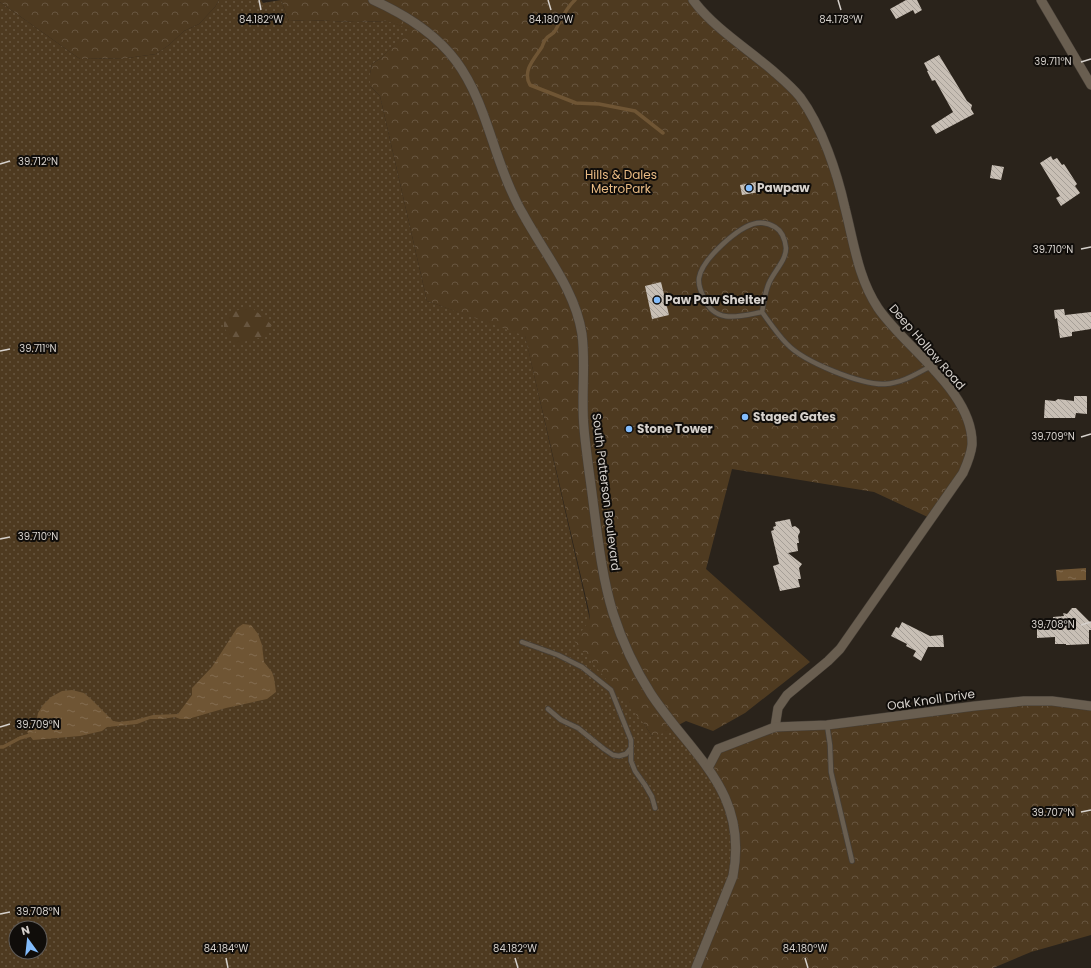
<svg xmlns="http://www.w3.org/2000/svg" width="1091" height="968" font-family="Poppins,sans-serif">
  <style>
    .grass { fill: url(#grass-dots); fill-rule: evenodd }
    .forest { fill: url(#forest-firs) }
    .park { fill: url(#park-crowns) }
    .water { fill: url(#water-ripples) }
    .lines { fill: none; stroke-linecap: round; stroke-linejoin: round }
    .stream { stroke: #6f5534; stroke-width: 3.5 }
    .building { fill: url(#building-back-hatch) }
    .service-casing { stroke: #463f37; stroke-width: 6 }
    .minor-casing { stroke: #463f37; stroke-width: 10 }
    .service { stroke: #695e50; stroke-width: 4.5 }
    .minor { stroke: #695e50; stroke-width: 9 }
    .ticks { fill: none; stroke: #d6d1cc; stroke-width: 1.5 }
    .poi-dot { fill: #83bcfb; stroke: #100d0a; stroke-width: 1.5 }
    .labels { text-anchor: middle; stroke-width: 4; stroke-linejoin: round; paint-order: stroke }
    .park-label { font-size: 12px; fill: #e9bb84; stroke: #100d0a }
    .poi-label { font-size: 12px; font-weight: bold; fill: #d6d1cc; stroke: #100d0a; text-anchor: start }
    .street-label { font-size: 12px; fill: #d6d1cc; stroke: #100d0a }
    .ticks-label { font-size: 10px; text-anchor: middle; fill: #d6d1cc; stroke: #100d0a; stroke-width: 4; stroke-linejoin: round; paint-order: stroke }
  </style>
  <defs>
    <pattern id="grass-dots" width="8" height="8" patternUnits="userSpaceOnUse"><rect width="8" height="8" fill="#4e3a20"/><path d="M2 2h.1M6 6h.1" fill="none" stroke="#67553f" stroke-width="1.8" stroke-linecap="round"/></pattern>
    <pattern id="forest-firs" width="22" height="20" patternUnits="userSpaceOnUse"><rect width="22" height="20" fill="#4e3a20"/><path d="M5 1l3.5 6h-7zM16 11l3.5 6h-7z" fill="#67553f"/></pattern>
    <pattern id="park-crowns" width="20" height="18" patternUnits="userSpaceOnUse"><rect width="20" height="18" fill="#4e3a20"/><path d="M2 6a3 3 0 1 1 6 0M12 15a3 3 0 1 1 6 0" fill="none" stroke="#67553f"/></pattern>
    <pattern id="water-ripples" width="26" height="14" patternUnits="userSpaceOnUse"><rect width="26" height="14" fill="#6f5534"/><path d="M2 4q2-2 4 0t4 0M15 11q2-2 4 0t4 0" fill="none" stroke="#836c50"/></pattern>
    <pattern id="building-back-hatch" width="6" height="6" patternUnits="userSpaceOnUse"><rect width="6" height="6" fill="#c8bfb5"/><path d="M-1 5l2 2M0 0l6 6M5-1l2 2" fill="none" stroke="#a69f97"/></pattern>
  </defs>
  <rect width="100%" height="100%" fill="#2a231b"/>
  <path class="grass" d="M 219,0 L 261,0 L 263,3 L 281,0 L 289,21 L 307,20 L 356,22 L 388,21 L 410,29 L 381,58 L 372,64 L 370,74 L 370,86 L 380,96 L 427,301 L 525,335 L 590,620 L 644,724 L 652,736 L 675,727 L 724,794 L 736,860 L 696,968 L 0,968 L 0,2 L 80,59 L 127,58 L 156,54 L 169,45 L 184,31 L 199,24 L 215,7 ZM 16,928 L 40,928 L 40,952 L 16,952 Z"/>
  <polygon class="forest" points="251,307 272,325 263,337 234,344 224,327 224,319 234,311"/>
  <g class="park">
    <polygon points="0,0 219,0 215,7 199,24 184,31 169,45 156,54 127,58 80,59 0,2"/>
    <polygon points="281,0 693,0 785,81 821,134 867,290 937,373 968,421 969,460 932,519 874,492 732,469 706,569 810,662 745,713 713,731 686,721 664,733 652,736 644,724 574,641 590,620 589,611 525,336 427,301 380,96 370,86 370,74 372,64 381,58 409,29 387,21 356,22 307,20 289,21"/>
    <polygon points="1024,701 1091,706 1091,935 1031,952 993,968 696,968 733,876 734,824 708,768 718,749 775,727"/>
  </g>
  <g class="water">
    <polygon points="1086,568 1086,580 1057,581 1056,570"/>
    <polygon points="243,624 251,625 258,634 262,645 264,662 272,672 274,678 276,692 267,699 226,708 188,719 180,719 175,717 162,719 150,719 137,724 107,727 102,731 80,736 33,740 27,732 36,723 38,713 43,705 51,697 62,691 72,690 84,693 91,699 113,721 119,722 135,720 153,715 178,714 192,695 192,688 212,667 237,628"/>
  </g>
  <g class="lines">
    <g class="stream">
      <path d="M 575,0 C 565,9 561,20 555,31 C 553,35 548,35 546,39 C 544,41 543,44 542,47 C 534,59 522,71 530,85 L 576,103 L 599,104 L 635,111 L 663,133"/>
      <polyline points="0,747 3,747 20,738 34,734"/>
    </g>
  </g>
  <g class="building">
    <polygon points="906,0 917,0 922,10 915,14 913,10 896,19 890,9"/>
    <polygon points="939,55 967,101 972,105 971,109 974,114 936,134 931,126 953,112 935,80 932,81 927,71 928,71 924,63"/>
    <polygon points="1051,156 1053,160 1057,158 1062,165 1064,164 1077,184 1075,186 1080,193 1061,206 1056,198 1060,196 1040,163"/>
    <polygon points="992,165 1004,167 1001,180 990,178"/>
    <polygon points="757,182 759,192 742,195 740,185"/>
    <polygon points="661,282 669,315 652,319 645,286"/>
    <polygon points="1064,309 1065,315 1091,312 1091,329 1072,332 1072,336 1060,338 1057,318 1055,319 1054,310"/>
    <polygon points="1074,396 1087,396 1087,414 1076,413 1075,418 1044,418 1045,400 1055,401 1058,399 1074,401"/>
    <polygon points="790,519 792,527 795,526 799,529 800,532 798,536 799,543 797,543 798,551 788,553 802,564 799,568 801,579 798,579 800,587 780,591 773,566 779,564 771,531 774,530 773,527 776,526 775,522"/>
    <polygon points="1072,608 1076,608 1091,623 1091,630 1089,630 1089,644 1068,645 1066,645 1066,644 1055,644 1055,637 1037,638 1037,624 1053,625 1053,617 1064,616 1063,613 1067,614"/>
    <polygon points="902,622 930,636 943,635 944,647 928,647 921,661 913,656 916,651 906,646 907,644 891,636 896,627 899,628"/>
  </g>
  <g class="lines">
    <g class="service-casing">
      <g id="service">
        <path d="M 762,312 C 764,302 765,292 769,283 C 774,271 786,261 786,248 C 785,239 782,231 775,227 C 770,224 763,222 757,223 C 739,226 702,259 699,278 C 698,285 701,292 704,298 C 715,325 741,316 762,312 C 770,323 778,335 787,344 C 804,362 861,385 885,384 C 902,383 916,374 931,366"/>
        <polyline points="522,642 558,655 582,667 611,690 631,740 631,761 635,771 645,785 652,797 655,808"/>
        <polyline points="548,709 561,720 578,728 604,749 613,755 619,756 626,754 631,748"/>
        <polyline points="827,725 830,745 831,772 852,861"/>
      </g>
    </g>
    <g class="minor-casing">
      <g id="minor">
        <path d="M 373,0 C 404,14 435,33 456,61 C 484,99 491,145 510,188 C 514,197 518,206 523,214 C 544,253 575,289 582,334 C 586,365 581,396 584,428 C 586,452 590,477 593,501 C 598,539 602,577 613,613 C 622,641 635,669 651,694 C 692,756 749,791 733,876 L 696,968"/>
        <path d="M 693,0 C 714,28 745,47 772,70 C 781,78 792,87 800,97 C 822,127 837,172 845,208 C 854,243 858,278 878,308 C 905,348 974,392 972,445 C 971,455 967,464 963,473 L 840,649 L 828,661 L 787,695 L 778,708 L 775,727"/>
        <polyline points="1041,0 1091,85"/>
        <polyline points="708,768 718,749 775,727 827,725 975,706 1024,701 1052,701 1091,706"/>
      </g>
    </g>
    <use href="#service" class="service"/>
    <use href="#minor" class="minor"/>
  </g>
  <path class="ticks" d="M 259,0 L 261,10M 548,0 L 551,10M 838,0 L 841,10M 1081,62 L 1091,59M 0,164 L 10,161M 1081,249 L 1091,247M 0,351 L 10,349M 1081,437 L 1091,434M 0,539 L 10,537M 1081,625 L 1091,622M 0,727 L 10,724M 1081,812 L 1091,810M 0,914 L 10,912M 226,958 L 228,968M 515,958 L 518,968M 805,958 L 808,968"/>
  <g class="poi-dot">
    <circle cx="749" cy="188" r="4"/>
    <circle cx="657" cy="300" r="4"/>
    <circle cx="745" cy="417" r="4"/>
    <circle cx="629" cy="429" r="4"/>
  </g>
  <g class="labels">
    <g class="park-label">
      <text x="621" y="179">Hills &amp; Dales<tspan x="621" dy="14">MetroPark</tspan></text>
    </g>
    <g class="poi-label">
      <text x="757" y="192">Pawpaw</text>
      <text x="665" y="304">Paw Paw Shelter</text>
      <text x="753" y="421">Staged Gates</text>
      <text x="637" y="433">Stone Tower</text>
    </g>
    <g class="street-label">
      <text transform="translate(927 347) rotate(49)" y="4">Deep Hollow Road</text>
      <text transform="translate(606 492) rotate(83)" y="4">South Patterson Boulevard</text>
      <text transform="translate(931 700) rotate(-8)" y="4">Oak Knoll Drive</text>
    </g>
  </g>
  <g class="ticks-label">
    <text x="261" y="23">84.182°W</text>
    <text x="551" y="23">84.180°W</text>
    <text x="841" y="23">84.178°W</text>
    <text x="1053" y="65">39.711°N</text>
    <text x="38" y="165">39.712°N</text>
    <text x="1053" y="253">39.710°N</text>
    <text x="38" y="352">39.711°N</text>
    <text x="1053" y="440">39.709°N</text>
    <text x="38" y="540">39.710°N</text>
    <text x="1053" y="628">39.708°N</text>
    <text x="38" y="728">39.709°N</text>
    <text x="1053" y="816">39.707°N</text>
    <text x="38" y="915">39.708°N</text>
    <text x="226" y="952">84.184°W</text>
    <text x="515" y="952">84.182°W</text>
    <text x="805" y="952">84.180°W</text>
  </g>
  <g transform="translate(28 940) rotate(345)"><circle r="19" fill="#100d0a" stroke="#5f5b58"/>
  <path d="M0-3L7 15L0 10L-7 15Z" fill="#83bcfb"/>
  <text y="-6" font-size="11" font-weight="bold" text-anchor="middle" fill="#d6d1cc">N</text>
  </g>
</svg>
